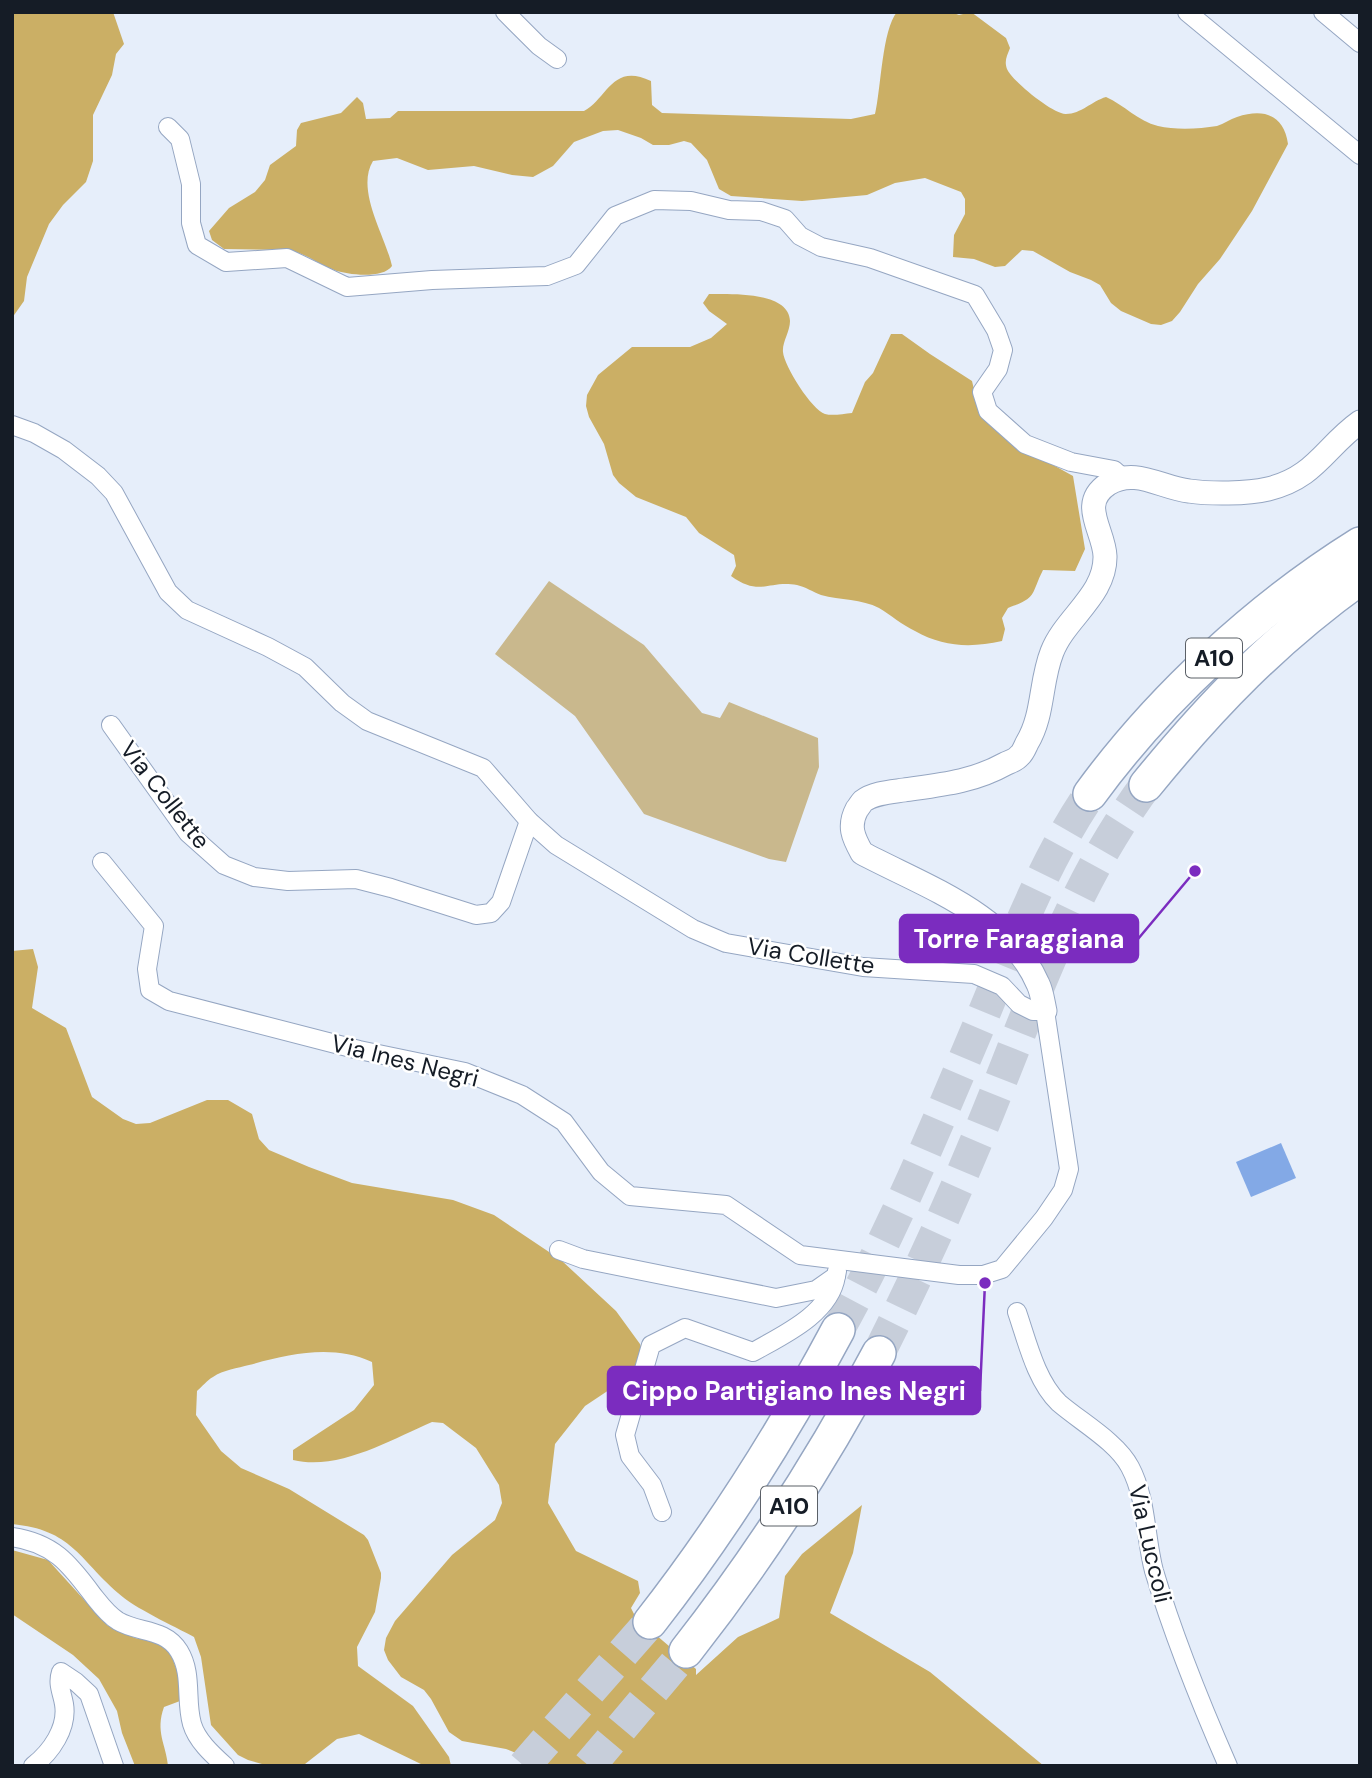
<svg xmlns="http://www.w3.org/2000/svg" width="1372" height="1778" font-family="'DM Sans',sans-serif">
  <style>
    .green { fill: #c9b88d }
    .forest { fill: #cbaf65 }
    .water { fill: #83a9e6 }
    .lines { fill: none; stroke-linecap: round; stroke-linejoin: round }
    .motorway-tunnel { stroke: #c7ceda; stroke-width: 33; stroke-dasharray: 33 17; stroke-linecap: butt }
    .minor-casing { stroke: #95a6c2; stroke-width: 20 }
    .tertiary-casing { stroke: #95a6c2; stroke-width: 25 }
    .motorway-casing { stroke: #95a6c2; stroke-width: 36 }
    .minor { stroke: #fff; stroke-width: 18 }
    .tertiary { stroke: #fff; stroke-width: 23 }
    .motorway { stroke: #fff; stroke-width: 33 }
    .labels { text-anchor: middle; stroke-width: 5; stroke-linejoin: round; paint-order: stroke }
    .shield { fill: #fff; stroke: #5b6067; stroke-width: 2 }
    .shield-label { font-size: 23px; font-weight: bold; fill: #151c26 }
    .street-label { font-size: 24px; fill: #151c26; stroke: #fff }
    .leader { fill: none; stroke: #7b2cbf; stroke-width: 2.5 }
    .callout-dot { fill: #7b2cbf; stroke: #fff; stroke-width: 2.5 }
    .callout { fill: #7b2cbf; stroke: #7b2cbf; stroke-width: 2.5 }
    .callout-label { font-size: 26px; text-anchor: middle; font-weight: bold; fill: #fff }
  </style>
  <rect width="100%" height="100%" fill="#e6eefa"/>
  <polygon class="green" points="549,581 644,645 702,713 720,718 729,702 818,738 819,767 786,862 769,859 644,814 575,716 495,654"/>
  <g class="forest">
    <polygon points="12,12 113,12 124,44 116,54 112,75 93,115 93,161 86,182 63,205 49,224 27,277 24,301 12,318"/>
    <path d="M 897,12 L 951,12 L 959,15 L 971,12 L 1006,38 L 1010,48 C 1007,56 1004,61 1007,69 C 1012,81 1054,115 1066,114 C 1081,114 1092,101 1106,97 C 1124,105 1138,121 1158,126 C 1175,130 1199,129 1217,126 C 1224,124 1230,119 1237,117 C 1264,108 1284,115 1288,144 L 1252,211 L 1220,259 L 1198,284 L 1180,312 L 1172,321 L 1161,325 L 1151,324 L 1121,311 L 1111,303 L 1100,285 L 1091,280 L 1070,272 L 1033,251 L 1022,250 L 1005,266 L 995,267 L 974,259 L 953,257 L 954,235 L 965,214 L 965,199 L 961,192 L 925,178 L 895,183 L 867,195 L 802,201 L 731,196 L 719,189 L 707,160 L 691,143 L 684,141 L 669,145 L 653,145 L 641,138 L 618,130 L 603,131 L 574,142 L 553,166 L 533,177 L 512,175 L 474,166 L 428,170 L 397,158 L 373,161 C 355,190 386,237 392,266 C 383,279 348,275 334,270 C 318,264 304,252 287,250 L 224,249 L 212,240 L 209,231 L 229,208 L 255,192 L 265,180 L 270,165 L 296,146 L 297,130 L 301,123 L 341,113 L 357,97 L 363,103 L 366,119 L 390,118 L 398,111 L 584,111 C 607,99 612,62 651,81 L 652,105 L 662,113 L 851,119 L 875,114 C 881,89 882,30 897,12 Z"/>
    <path d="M 709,294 C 730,294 789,291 790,321 C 790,332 782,342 783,352 C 784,366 812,410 825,414 C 832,416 843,414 852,413 L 865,382 L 873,373 L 891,334 L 902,334 L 930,354 L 972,381 L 976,398 L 1046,461 L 1073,476 L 1085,549 L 1075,571 L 1043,570 C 1030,596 1038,597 1008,608 L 1002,618 L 1005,629 L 1002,641 C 971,648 943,647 915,631 C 902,625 891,615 879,608 C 862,599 840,600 821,595 C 813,592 806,587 797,585 C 768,580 760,597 731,576 L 736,566 L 734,555 L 699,533 L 686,517 L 636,497 L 619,483 L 613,475 L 604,444 L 589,417 L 586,406 L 587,395 L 598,375 L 632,347 L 690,347 L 711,338 L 727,324 L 709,311 L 703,303 Z"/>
    <path d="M 33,949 L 38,967 L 32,1008 L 66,1028 L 92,1097 L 123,1119 L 136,1124 L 150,1123 L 207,1100 L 228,1100 L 252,1114 L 259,1139 L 269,1150 L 309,1167 L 352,1183 L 453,1200 L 494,1215 L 561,1260 L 616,1311 L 640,1344 L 642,1350 L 638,1367 L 621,1382 L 585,1406 L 555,1444 L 548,1503 L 576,1551 L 638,1581 L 640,1593 L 631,1608 L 636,1618 L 696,1669 L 696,1675 L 738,1637 L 779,1618 L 785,1576 L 802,1554 L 862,1505 L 853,1553 L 830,1613 L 930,1672 L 1044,1766 L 548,1766 L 506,1749 L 462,1741 L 449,1732 L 431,1699 L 424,1690 L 401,1677 L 388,1660 L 384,1650 L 386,1638 L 395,1621 L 452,1555 L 495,1520 L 502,1503 L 499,1485 L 476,1448 L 443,1423 L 432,1422 C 390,1440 339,1471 293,1460 L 293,1450 L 354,1410 L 374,1385 L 372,1362 C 332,1344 290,1354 249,1365 C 238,1368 223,1370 213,1377 C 207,1380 202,1387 197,1391 L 196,1415 L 221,1451 L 241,1468 L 289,1489 L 364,1535 L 368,1540 L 381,1573 L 381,1578 L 375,1612 L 357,1647 L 358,1666 L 413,1706 L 449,1757 L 451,1766 L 425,1766 L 359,1734 L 337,1739 L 305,1764 L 269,1766 L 248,1760 L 238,1755 L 211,1725 L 201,1657 L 194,1637 C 174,1626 134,1608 118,1593 C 78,1558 72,1530 12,1524 L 12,951 Z"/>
    <path d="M 12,1550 L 48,1560 L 107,1625 L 135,1638 L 157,1642 L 166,1649 L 172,1657 L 181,1682 L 180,1701 L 164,1707 C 155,1732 166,1744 168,1766 L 135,1766 L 122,1733 L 117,1711 L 99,1679 L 73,1655 L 12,1614 Z"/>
  </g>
  <polygon class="water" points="1281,1143 1296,1178 1251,1197 1236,1162"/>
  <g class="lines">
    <g class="motorway-tunnel">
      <path d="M 838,1330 C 894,1229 937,1124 982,1018 C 1014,941 1043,863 1090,794"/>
      <path d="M 879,1353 C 919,1273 956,1192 989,1110 C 1035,996 1073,884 1146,785"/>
      <polyline points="524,1766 650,1622"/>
      <polyline points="589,1766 686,1651"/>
    </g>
    <g class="minor-casing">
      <g id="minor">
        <polyline points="505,12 539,46 557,59"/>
        <polyline points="1187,12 1360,155"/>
        <polyline points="1323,12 1360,43"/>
        <polyline points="168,127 180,139 191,184 191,223 197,245 226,262 287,258 347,287 432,280 547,276 576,265 615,216 654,200 691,201 729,210 761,211 785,219 800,236 821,247 870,258 975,295 996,330 1003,350 998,369 982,392 988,411 1025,444 1071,462 1114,470 1123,478"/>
        <polyline points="12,425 34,433 64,450 98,476 114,493 168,592 187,610 268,647 305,667 342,703 367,721 483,768 529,821 556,845 693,929 726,943 863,967 974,974 1002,986 1019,1004 1033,1011 1045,1011 1069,1169 1063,1190 1044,1218 1002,1269 983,1275 959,1275 800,1255 726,1205 630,1196 601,1172 564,1122 522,1095 465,1072 359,1050 169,1001 150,990 147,969 154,926 102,862"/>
        <polyline points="111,725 188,833 224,865 254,877 288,881 356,879 391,888 476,915 491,913 501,902 529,821"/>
        <polyline points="559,1250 583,1259 776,1298 816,1290 836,1276 837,1271"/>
        <path d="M 1017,1312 C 1027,1341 1036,1381 1059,1403 C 1081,1422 1117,1442 1130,1467 C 1147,1499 1145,1537 1154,1571 C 1174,1638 1200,1702 1228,1766"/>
        <path d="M 662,1512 L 652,1485 L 630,1456 L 625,1435 L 651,1345 L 685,1328 L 753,1352 C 783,1335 830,1314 836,1276"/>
        <path d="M 12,1537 C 53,1543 69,1563 92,1594 C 100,1604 107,1614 118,1621 C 138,1633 165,1628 179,1651 C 193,1674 185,1700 192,1724 C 197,1741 213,1755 225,1766"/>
        <path d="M 33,1766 C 51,1752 68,1728 64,1704 C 62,1692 57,1684 61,1672 L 76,1682 L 89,1694 L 114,1766"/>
      </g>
    </g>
    <g class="tertiary-casing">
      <path id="tertiary" d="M 1045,1011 C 1043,1002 1042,992 1038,984 C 1008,914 924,886 862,853 C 853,837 848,826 857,809 C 859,807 861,803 863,801 C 874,793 890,792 904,790 C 939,785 973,782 1005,764 C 1009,762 1016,760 1019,756 C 1023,753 1025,747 1027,743 C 1044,715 1040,682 1052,652 C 1065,618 1106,595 1105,556 C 1104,530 1078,504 1108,484 C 1135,467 1161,488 1189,491 C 1210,494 1247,494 1268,489 C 1315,478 1325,447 1360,422"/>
    </g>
    <g class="motorway-casing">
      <g id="motorway">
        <path d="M 1146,785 C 1212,704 1275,639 1360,578"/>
        <path d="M 1090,794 C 1160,698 1259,607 1360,544"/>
        <path d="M 650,1622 C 722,1530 783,1433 838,1330"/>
        <path d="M 686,1651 C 759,1558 824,1457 879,1353"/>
      </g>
    </g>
    <use href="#minor" class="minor"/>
    <use href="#tertiary" class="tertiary"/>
    <use href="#motorway" class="motorway"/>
  </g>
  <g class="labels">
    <g class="shield">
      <rect x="1186" y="638.5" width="56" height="39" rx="5"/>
      <rect x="761" y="1486.5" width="56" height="39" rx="5"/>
    </g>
    <g class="shield-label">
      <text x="1214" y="666">A10</text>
      <text x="789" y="1514">A10</text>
    </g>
    <g class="street-label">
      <text transform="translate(165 795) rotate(52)" y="8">Via Collette</text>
      <text transform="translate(811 956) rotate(9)" y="8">Via Collette</text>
      <text transform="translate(405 1061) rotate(14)" y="8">Via Ines Negri</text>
      <text transform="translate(1150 1544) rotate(77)" y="8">Via Luccoli</text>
    </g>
  </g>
  <path class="leader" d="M1195 871L1138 939M985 1283L980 1391"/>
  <g class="callout-dot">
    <circle cx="1195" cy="871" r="7"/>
    <circle cx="985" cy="1283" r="7"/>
  </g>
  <g class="callout">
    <rect x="900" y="915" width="238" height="47" rx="7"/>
    <rect x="608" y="1367" width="372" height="47" rx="7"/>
  </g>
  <g class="callout-label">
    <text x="1019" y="948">Torre Faraggiana</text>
    <text x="794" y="1400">Cippo Partigiano Ines Negri</text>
  </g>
  <rect width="1372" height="1778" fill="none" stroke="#151c26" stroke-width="28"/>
</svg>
